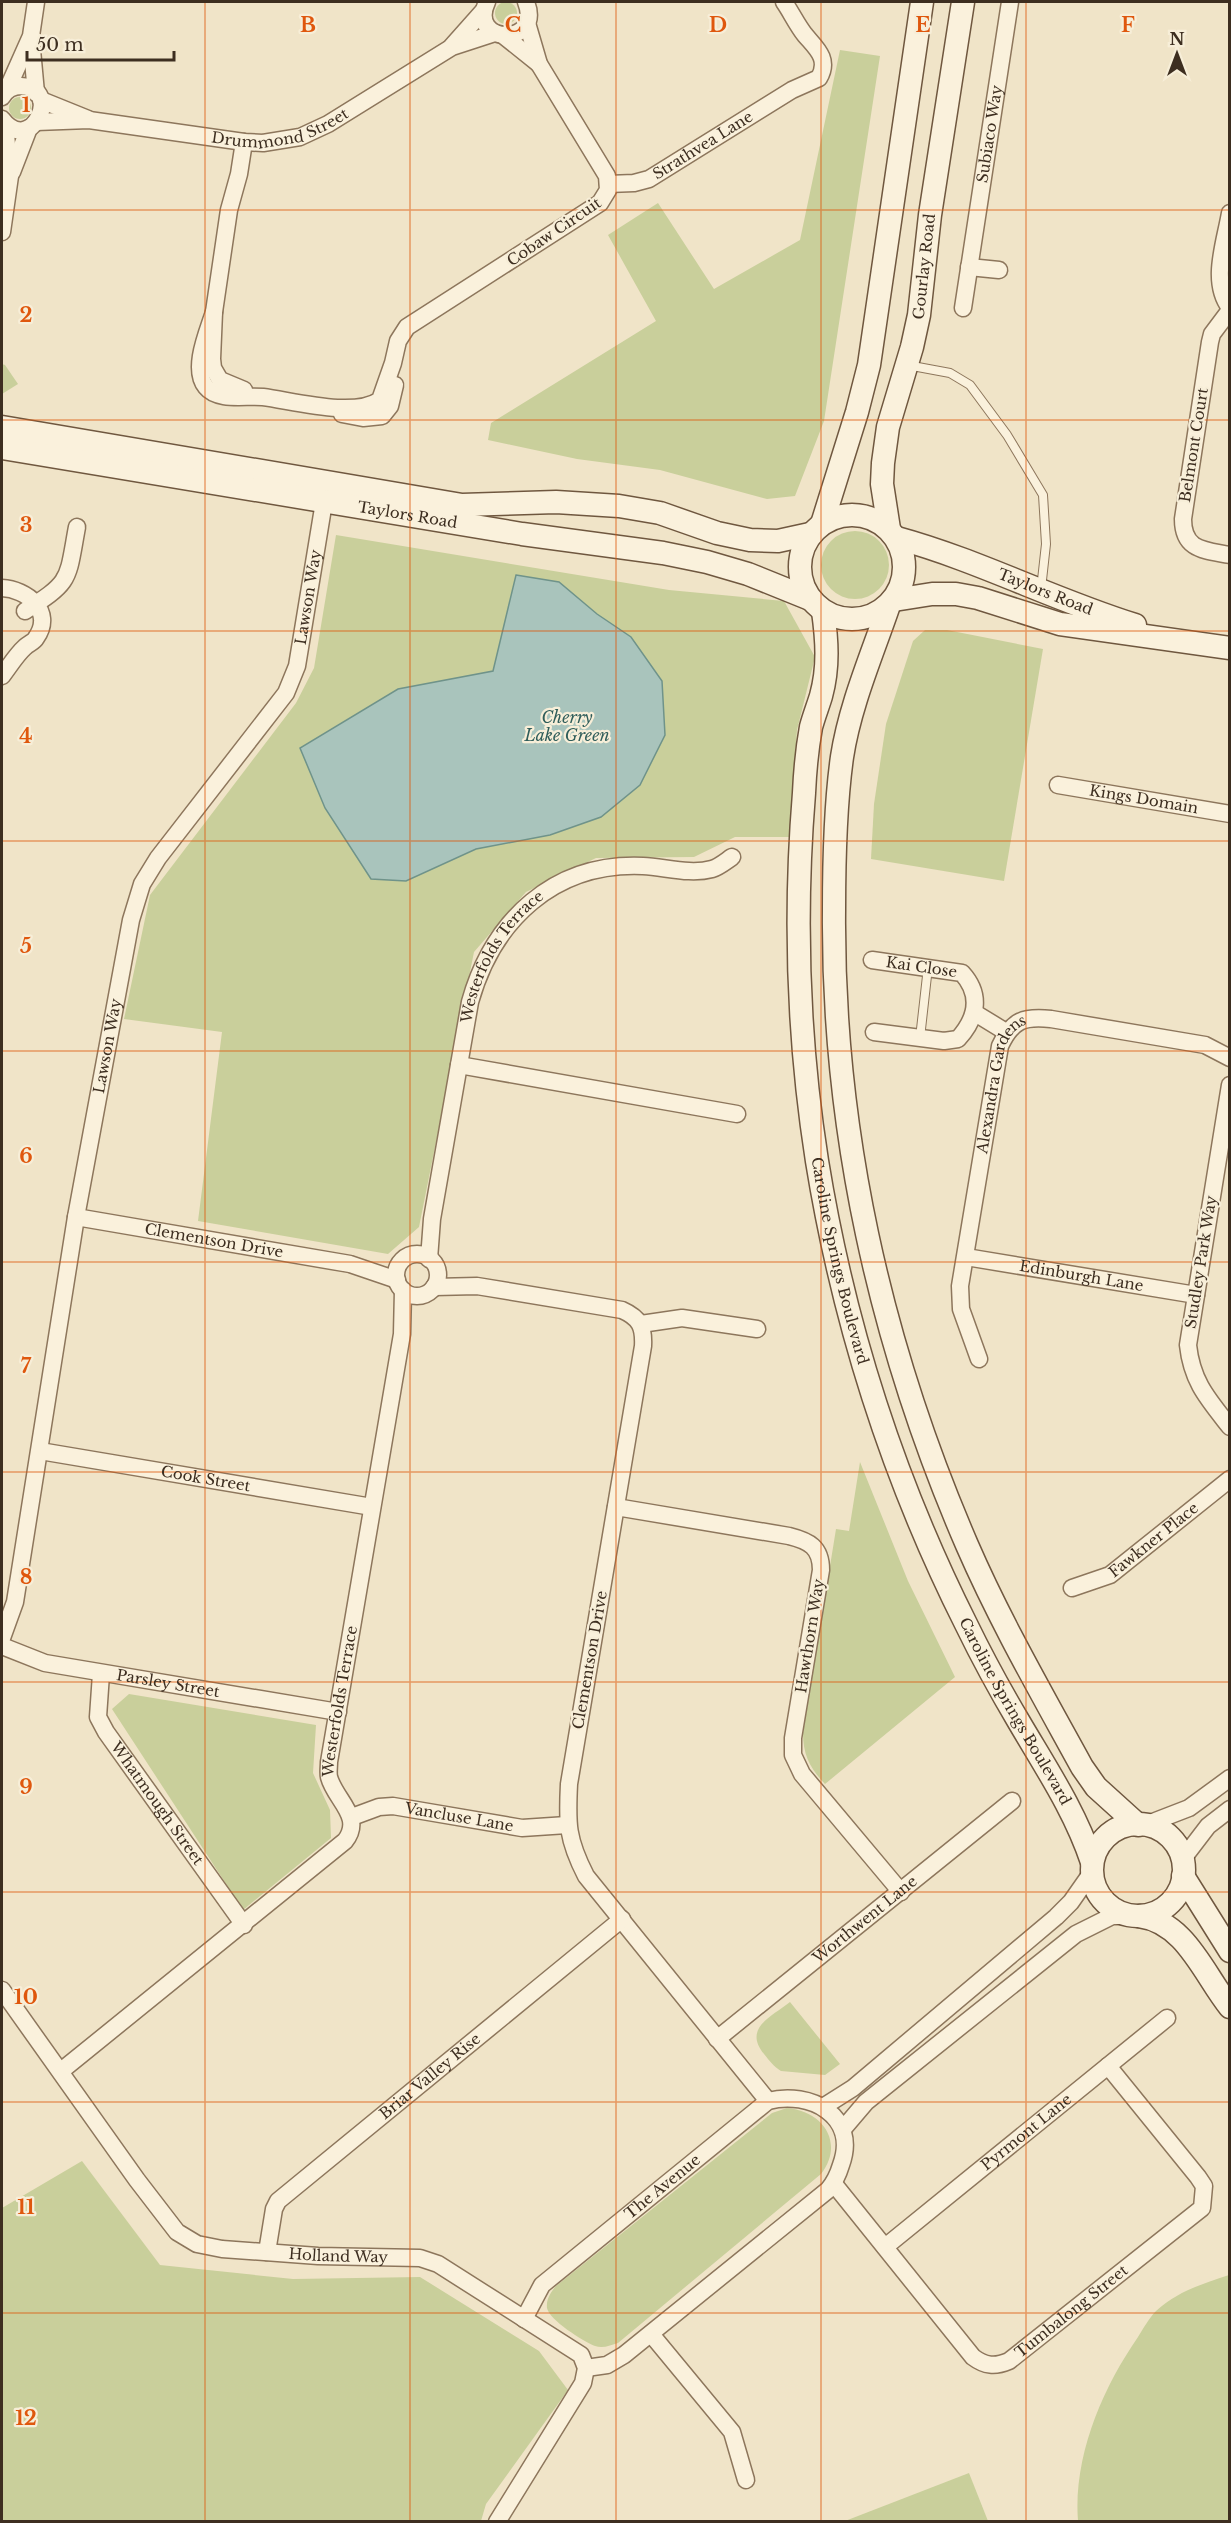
<svg xmlns="http://www.w3.org/2000/svg" width="1231" height="2523" font-family="'Libre Baskerville',serif">
  <style>
    .green { fill: #c9cf9b }
    .water { fill: #a9c4bc; stroke: #6f938a; stroke-width: 1.5 }
    .lines { fill: none; stroke-linecap: round; stroke-linejoin: round }
    .lane-casing { stroke: #8d765c; stroke-width: 10 }
    .street-casing { stroke: #8d765c; stroke-width: 19 }
    .secondary-casing { stroke: #6f573f; stroke-width: 25 }
    .lane { stroke: #faf1dc; stroke-width: 8 }
    .street { stroke: #faf1dc; stroke-width: 16 }
    .secondary { stroke: #faf1dc; stroke-width: 22 }
    .grid { fill: none; stroke: #df570d; stroke-width: 1.5; stroke-opacity: 0.55 }
    .labels { text-anchor: middle; stroke-width: 4.5; stroke-linejoin: round; paint-order: stroke }
    .street-label { font-size: 15px; fill: #3d2e20; stroke: #f7eed8 }
    .water-label { font-size: 16px; font-style: italic; fill: #2f5d5a; stroke: #f7eed8 }
    .grid-label { font-size: 20px; text-anchor: middle; font-weight: bold; fill: #df570d; stroke: #f7eed8; stroke-width: 4.5; stroke-linejoin: round; paint-order: stroke }
  </style>
  <rect width="100%" height="100%" fill="#f0e4c8"/>
  <g class="green">
    <circle cx="506" cy="13" r="11"/>
    <polygon points="840,50 880,56 824,421 795,496 767,499 660,470 577,459 488,440 491,423 656,321 608,235 658,203 714,289 800,240"/>
    <circle cx="20" cy="108" r="11"/>
    <polygon points="2,364 5,365 18,384 2,394"/>
    <circle cx="855" cy="565" r="34"/>
    <polygon points="336,535 669,590 784,601 815,657 797,730 789,837 735,837 694,857 596,858 526,892 474,952 419,1227 388,1254 198,1221 222,1032 124,1019 150,895 296,703 314,668"/>
    <polygon points="925,630 947,630 1043,649 1004,881 871,859 874,804 886,724 913,641"/>
    <path d="M 860,1462 L 908,1581 L 955,1677 L 825,1784 C 810,1768 803,1755 803,1733 L 836,1529 L 849,1531 Z"/>
    <polygon points="129,1694 316,1725 313,1773 330,1810 331,1838 243,1910 112,1709"/>
    <path d="M 790,2002 L 840,2064 L 825,2075 L 781,2071 C 774,2067 769,2060 764,2054 C 743,2028 771,2017 790,2002 Z"/>
    <path d="M 787,2108 C 823,2111 845,2143 821,2174 L 618,2343 C 611,2345 603,2349 595,2346 C 583,2341 549,2320 547,2308 C 546,2299 551,2292 556,2286 L 772,2113 Z"/>
    <polygon points="82,2161 160,2265 293,2279 420,2277 539,2351 568,2390 486,2504 481,2521 2,2521 2,2208"/>
    <path d="M 1229,2275 L 1229,2521 L 1078,2521 C 1073,2457 1102,2389 1138,2337 C 1143,2329 1149,2318 1156,2311 C 1180,2290 1200,2285 1229,2275 Z"/>
    <polygon points="969,2473 988,2521 845,2521"/>
  </g>
  <polygon class="water" points="516,575 559,582 597,614 631,637 662,681 665,735 640,785 601,817 550,835 476,849 406,881 371,879 325,808 300,748 398,689 493,671"/>
  <g class="lines">
    <g class="lane-casing">
      <g id="lane">
        <polyline points="907,365 950,373 970,385 1007,435 1043,495 1046,544 1041,589"/>
        <polyline points="920,1038 928,967"/>
      </g>
    </g>
    <g class="street-casing">
      <g id="street">
        <path d="M 487,2 C 467,45 544,47 526,2"/>
        <polyline points="504,36 539,64"/>
        <polyline points="31,39 36,93"/>
        <polyline points="452,46 484,10"/>
        <polyline points="7,90 31,36 36,2"/>
        <path d="M 2,97 C 6,90 12,86 21,86 C 64,88 31,157 2,119"/>
        <polyline points="41,100 88,119"/>
        <path id="s1" d="M 36,122 L 89,120 L 244,142 L 263,143 L 300,137 L 328,124 L 452,47 L 495,33"/>
        <polyline points="12,172 29,128"/>
        <path id="s2" d="M 608,184 L 634,183 L 649,179 L 792,90 L 819,78 C 830,59 816,48 805,35 C 797,25 791,12 784,2"/>
        <path d="M 1230,213 C 1225,243 1210,282 1230,308"/>
        <polyline points="2,232 10,176 5,124"/>
        <polyline points="969,267 999,270"/>
        <path id="s3" d="M 963,308 L 1010,2"/>
        <path d="M 1230,310 L 1212,334 L 1210,342 L 1183,519 C 1183,551 1205,550 1230,555"/>
        <path d="M 214,312 C 208,331 191,369 206,387 C 218,402 247,395 263,397 C 294,401 354,418 380,400 L 393,363 L 398,341 L 407,327 L 600,203 L 608,190 L 607,176 L 539,64 L 527,23"/>
        <polyline points="244,390 220,380 213,368 212,359 214,312 229,210 239,174 244,142"/>
        <polyline points="342,414 363,418 382,416 390,406 395,385"/>
        <path d="M 2,588 C 26,589 55,611 36,638 C 34,642 28,644 25,647 C 16,655 9,667 2,676"/>
        <path d="M 25,611 C 72,581 67,581 77,527"/>
        <path id="s4" d="M 1058,785 L 1230,814"/>
        <path id="s5" d="M 872,960 L 962,973 C 982,995 977,1018 958,1039 L 944,1041 L 874,1032"/>
        <polyline points="975,1013 1006,1032"/>
        <polyline points="459,1065 737,1114"/>
        <path d="M 1230,1085 L 1188,1345 C 1192,1382 1208,1399 1230,1427"/>
        <path id="s6" d="M 76,1217 L 350,1264 L 397,1280"/>
        <circle cx="417" cy="1275" r="21"/>
        <path id="s7" d="M 966,1257 L 1196,1295"/>
        <path id="s8" d="M 429,1259 L 432,1219 L 470,1002 C 493,920 554,862 643,866 C 665,867 690,875 712,869 C 719,867 726,861 732,857"/>
        <path d="M 434,1287 L 477,1286 L 622,1310 C 640,1318 644,1327 643,1346 L 569,1784 C 567,1824 567,1839 586,1876 L 768,2101"/>
        <polyline points="641,1324 682,1318 757,1329"/>
        <path id="s9" d="M 979,1359 L 961,1309 L 960,1286 L 1000,1046 C 1012,1020 1024,1016 1051,1019 L 1205,1045 L 1230,1058"/>
        <path id="s10" d="M 40,1451 L 372,1507"/>
        <path d="M 616,1507 L 789,1536 C 809,1541 821,1547 821,1570 L 793,1738 L 793,1755 L 802,1774 L 901,1892"/>
        <path id="s11" d="M 1072,1588 L 1110,1575 L 1230,1479"/>
        <path id="s12" d="M 2,1638 L 15,1602 L 76,1217 L 131,920 L 142,884 L 158,858 L 286,693 L 297,666 L 324,502"/>
        <path id="s13" d="M 2,1646 L 45,1663 L 338,1712"/>
        <path id="s14" d="M 101,1674 L 98,1717 L 106,1732 L 244,1925"/>
        <path id="s15" d="M 352,1817 L 379,1807 L 393,1806 L 522,1828 L 567,1825"/>
        <polyline points="1145,1825 1189,1808 1230,1778"/>
        <polyline points="1182,1860 1208,1826 1230,1809"/>
        <path id="s16" d="M 2,1990 L 137,2180 L 177,2232 L 197,2244 L 222,2249 L 318,2256 L 420,2258 L 438,2264 L 581,2355 L 586,2368 L 583,2383 L 497,2522"/>
        <path id="s17" d="M 717,2039 L 1012,1801"/>
        <path id="s18" d="M 61,2071 L 345,1841 C 364,1817 335,1800 329,1777 C 328,1772 329,1767 329,1762 L 402,1334 L 403,1290"/>
        <polyline points="823,2107 853,2088 1056,1917 1071,1902 1092,1872"/>
        <polyline points="843,2129 866,2102 1076,1934 1112,1916 1130,1916"/>
        <path id="s19" d="M 834,2184 L 973,2357 C 985,2366 995,2367 1009,2361 L 1202,2208 L 1204,2186 L 1198,2177 L 1108,2066"/>
        <path id="s20" d="M 885,2247 L 1167,2018"/>
        <path id="s21" d="M 267,2252 L 274,2209 L 278,2201 L 622,1919"/>
        <path id="s22" d="M 524,2319 L 542,2285 L 768,2101 C 810,2090 859,2116 841,2165 C 838,2175 835,2182 828,2190 L 624,2355 L 607,2365 L 586,2368"/>
        <polyline points="651,2334 732,2432 746,2480"/>
      </g>
    </g>
    <g class="secondary-casing">
      <g id="secondary">
        <polyline points="2,427 462,505 556,502 619,506 660,513 717,533 750,540 778,541 810,534"/>
        <path id="s23" d="M 2,448 L 522,534 L 663,553 L 707,562 L 748,574 L 810,599"/>
        <circle cx="852" cy="567" r="52"/>
        <polyline points="822,524 857,412 869,365 922,2"/>
        <path id="s24" d="M 889,529 L 882,484 L 883,463 L 888,427 L 912,347 L 919,315 L 930,215 L 963,2"/>
        <path id="s25" d="M 897,538 C 978,560 1054,600 1135,625"/>
        <polyline points="894,600 932,594 956,594 978,598 1060,624 1230,648"/>
        <path d="M 889,605 C 872,655 850,705 842,757 C 835,807 834,859 834,910 C 832,1129 880,1344 967,1545 C 1000,1621 1042,1694 1082,1767 L 1096,1787 L 1138,1825"/>
        <path id="s26" d="M 823,611 C 827,640 829,667 821,696 C 818,706 814,716 811,727 C 807,749 805,771 804,793 C 794,915 798,1040 817,1161 C 843,1321 893,1479 966,1624 C 982,1657 1000,1690 1019,1722 C 1046,1768 1075,1811 1092,1862"/>
        <circle cx="1138" cy="1870" r="46"/>
        <polyline points="1183,1876 1230,1951"/>
        <path d="M 1139,1916 C 1186,1922 1204,1975 1230,2007"/>
      </g>
    </g>
    <use href="#lane" class="lane"/>
    <use href="#street" class="street"/>
    <use href="#secondary" class="secondary"/>
  </g>
  <path class="grid" d="M 205,2 L 205,2522M 410,2 L 410,2522M 616,2 L 616,2522M 821,2 L 821,2522M 1026,2 L 1026,2522M 2,210 L 1230,210M 2,420 L 1230,420M 2,631 L 1230,631M 2,841 L 1230,841M 2,1051 L 1230,1051M 2,1262 L 1230,1262M 2,1472 L 1230,1472M 2,1682 L 1230,1682M 2,1892 L 1230,1892M 2,2102 L 1230,2102M 2,2313 L 1230,2313"/>
  <g class="labels">
    <g class="street-label">
      <text dy="5" stroke="none"><textPath href="#s1" startOffset="248">Drummond Street</textPath></text>
      <text dy="5" stroke="none"><textPath href="#s3" startOffset="176">Subiaco Way</textPath></text>
      <text dy="5" stroke="none"><textPath href="#s2" startOffset="105">Strathvea Lane</textPath></text>
      <text transform="translate(554 232) rotate(-34)" y="5">Cobaw Circuit</text>
      <text dy="5" stroke="none"><textPath href="#s24" startOffset="268">Gourlay Road</textPath></text>
      <text transform="translate(1194 445) rotate(-81)" y="5">Belmont Court</text>
      <text dy="5" stroke="none"><textPath href="#s23" startOffset="411">Taylors Road</textPath></text>
      <text dy="5" stroke="none"><textPath href="#s25" startOffset="158">Taylors Road</textPath></text>
      <text dy="5" stroke="none"><textPath href="#s12" startOffset="1106">Lawson Way</textPath></text>
      <text dy="5" stroke="none"><textPath href="#s4" startOffset="87">Kings Domain</textPath></text>
      <text dy="5" stroke="none"><textPath href="#s8" startOffset="316">Westerfolds Terrace</textPath></text>
      <text dy="5" stroke="none"><textPath href="#s5" startOffset="50">Kai Close</textPath></text>
      <text dy="5" stroke="none"><textPath href="#s12" startOffset="602">Lawson Way</textPath></text>
      <text dy="5" stroke="none"><textPath href="#s9" startOffset="284">Alexandra Gardens</textPath></text>
      <text dy="5" stroke="none"><textPath href="#s6" startOffset="140">Clementson Drive</textPath></text>
      <text dy="5" stroke="none"><textPath href="#s26" startOffset="656">Caroline Springs Boulevard</textPath></text>
      <text transform="translate(1201 1262) rotate(-81)" y="5">Studley Park Way</text>
      <text dy="5" stroke="none"><textPath href="#s7" startOffset="117">Edinburgh Lane</textPath></text>
      <text dy="5" stroke="none"><textPath href="#s10" startOffset="168">Cook Street</textPath></text>
      <text dy="5" stroke="none"><textPath href="#s11" startOffset="96">Fawkner Place</textPath></text>
      <text transform="translate(810 1636) rotate(-81)" y="5">Hawthorn Way</text>
      <text transform="translate(590 1660) rotate(-80)" y="5">Clementson Drive</text>
      <text dy="5" stroke="none"><textPath href="#s13" startOffset="171">Parsley Street</textPath></text>
      <text dy="5" stroke="none"><textPath href="#s18" startOffset="513">Westerfolds Terrace</textPath></text>
      <text dy="5" stroke="none"><textPath href="#s26" startOffset="1142">Caroline Springs Boulevard</textPath></text>
      <text dy="5" stroke="none"><textPath href="#s14" startOffset="148">Whatmough Street</textPath></text>
      <text dy="5" stroke="none"><textPath href="#s15" startOffset="110">Vancluse Lane</textPath></text>
      <text dy="5" stroke="none"><textPath href="#s17" startOffset="190">Worthwent Lane</textPath></text>
      <text dy="5" stroke="none"><textPath href="#s21" startOffset="249">Briar Valley Rise</textPath></text>
      <text dy="5" stroke="none"><textPath href="#s20" startOffset="182">Pyrmont Lane</textPath></text>
      <text dy="5" stroke="none"><textPath href="#s22" startOffset="194">The Avenue</textPath></text>
      <text dy="5" stroke="none"><textPath href="#s16" startOffset="464">Holland Way</textPath></text>
      <text dy="5" stroke="none"><textPath href="#s19" startOffset="340">Tumbalong Street</textPath></text>
    </g>
    <g class="water-label">
      <text x="567" y="723">Cherry<tspan x="567" dy="18">Lake Green</tspan></text>
    </g>
  </g>
  <g class="grid-label">
    <text x="308" y="32">B</text>
    <text x="513" y="32">C</text>
    <text x="718" y="32">D</text>
    <text x="923" y="32">E</text>
    <text x="1128" y="32">F</text>
    <text x="26" y="112">1</text>
    <text x="26" y="322">2</text>
    <text x="26" y="532">3</text>
    <text x="26" y="743">4</text>
    <text x="26" y="953">5</text>
    <text x="26" y="1163">6</text>
    <text x="26" y="1373">7</text>
    <text x="26" y="1584">8</text>
    <text x="26" y="1794">9</text>
    <text x="26" y="2004">10</text>
    <text x="26" y="2214">11</text>
    <text x="26" y="2425">12</text>
  </g>
  <rect width="1231" height="2523" fill="none" stroke="#3d2e20" stroke-width="6"/>
  <g transform="translate(1177 54)" stroke="#f7eed8" stroke-width="4.5" paint-order="stroke">
  <path d="M0-4.5L10 22L0 15L-10 22Z" fill="#3d2e20"/>
  <text y="-9" font-size="16" font-weight="bold" text-anchor="middle" fill="#3d2e20">N</text>
  </g>
  <path d="M27 51v9h147v-9" fill="none" stroke="#3d2e20" stroke-width="3"/>
  <text x="36" y="51" font-size="18" fill="#3d2e20" stroke="#f7eed8" stroke-width="4.5" paint-order="stroke">50 m</text>
</svg>
